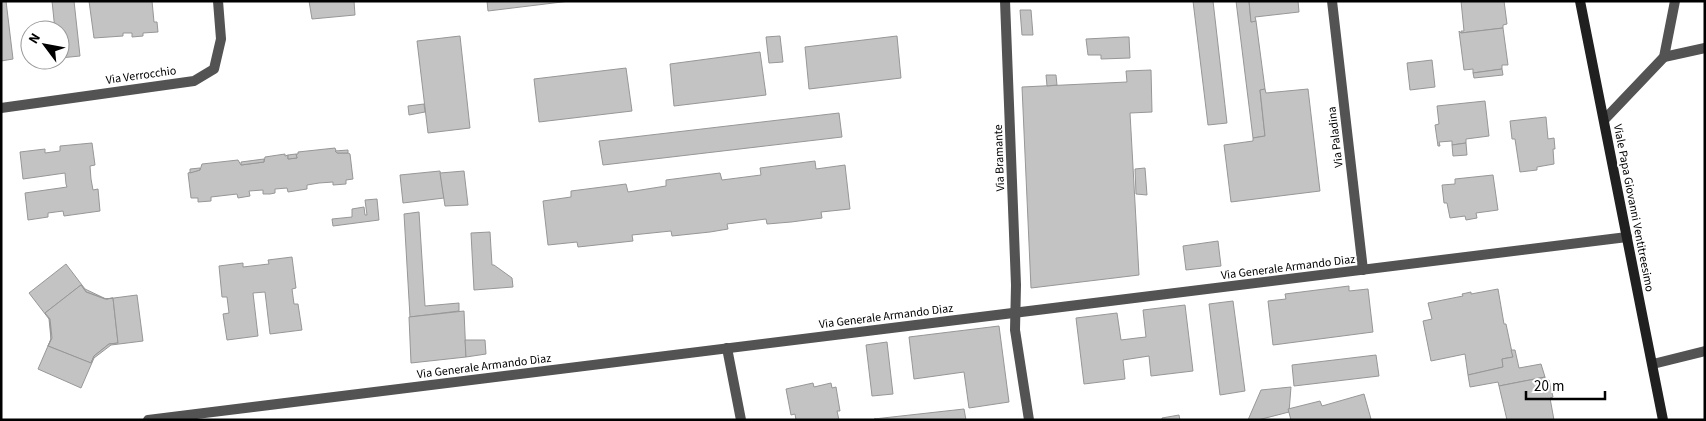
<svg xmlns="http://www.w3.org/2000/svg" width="1706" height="421" font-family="'Source Sans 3',sans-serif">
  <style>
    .building { fill: #c3c3c3; stroke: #979797 }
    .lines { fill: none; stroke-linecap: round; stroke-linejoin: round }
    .lane { stroke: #535353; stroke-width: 10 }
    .street { stroke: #535353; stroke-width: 10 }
    .secondary { stroke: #202020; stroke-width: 10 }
    .labels { text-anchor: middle; stroke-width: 4; stroke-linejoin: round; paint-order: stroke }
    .street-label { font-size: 12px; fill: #000; stroke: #fff }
  </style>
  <rect width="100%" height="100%" fill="#fff"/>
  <g class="building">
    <polygon points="1,1 6,1 13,59 1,61"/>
    <polygon points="52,1 74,1 80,56 60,58 60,30 55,30"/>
    <polygon points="89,1 152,1 154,22 157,22 158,32 143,33 143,36 132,37 132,33 123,33 123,36 94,38"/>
    <polygon points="309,1 354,1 355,15 312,19"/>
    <polygon points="487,1 570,1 488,11"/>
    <polygon points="1193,1 1213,1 1227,123 1208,125"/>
    <polygon points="1236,1 1249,1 1251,22 1256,21 1265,89 1260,90 1265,136 1253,138"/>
    <polygon points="1249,1 1298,1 1299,12 1255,17 1256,21 1251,22"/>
    <polygon points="1461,1 1504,1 1507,24 1503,25 1503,28 1461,33 1461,31 1464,31"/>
    <polygon points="1020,10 1031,10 1033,35 1022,35"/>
    <polygon points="1503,28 1508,65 1502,65 1502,69 1473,73 1473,69 1464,70 1459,31 1461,33"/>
    <polygon points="460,36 470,128 428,133 417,41"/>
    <polygon points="780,36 783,62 769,63 766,37"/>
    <polygon points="897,36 901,78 809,89 805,47"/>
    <polygon points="1125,37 1129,37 1130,58 1101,59 1101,55 1088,55 1086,39"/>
    <polygon points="760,52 766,95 674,106 670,64"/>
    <polygon points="1432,60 1435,87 1410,90 1407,63"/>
    <polygon points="626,68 632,111 539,122 534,79"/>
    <polygon points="1502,69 1503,75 1474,78 1473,73"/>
    <polygon points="1151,70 1152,112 1130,113 1139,275 1031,288 1022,87 1127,82 1126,71"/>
    <polygon points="1046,75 1056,75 1057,85 1047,86"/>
    <polygon points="1265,89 1266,93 1308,89 1320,191 1231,202 1224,145 1253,141 1253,138 1265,136 1260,90"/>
    <polygon points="1485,101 1489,136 1466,139 1466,143 1452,145 1452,141 1439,142 1440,146 1438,146 1435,125 1439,124 1437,106"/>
    <polygon points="424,104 425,112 409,115 408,106"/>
    <polygon points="839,113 842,137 603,165 599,141"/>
    <polygon points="1546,117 1548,139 1554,138 1555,149 1553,149 1554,164 1537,167 1537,170 1520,172 1515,139 1512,139 1510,121"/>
    <polygon points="92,143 95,165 90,166 91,179 93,190 98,189 100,211 64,216 63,211 48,213 48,217 28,220 25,193 67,187 66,184 65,173 23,179 20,152 45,149 45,153 60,151 60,146"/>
    <polygon points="1466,143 1467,155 1453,156 1452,145"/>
    <polygon points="335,148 337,153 348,153 350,154 353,179 346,180 346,184 333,185 333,182 319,183 307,185 307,189 288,192 287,188 275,189 275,193 270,194 263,194 263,190 249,191 250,196 238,198 237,194 211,197 211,201 198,202 198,198 191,198 188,173 200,170 202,164 238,160 241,165 264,162 265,157 285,154 285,156 288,155 288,159 297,158 296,154 298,154 298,152"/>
    <polygon points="348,150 348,153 337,153 335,151"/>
    <polygon points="296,154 297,158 288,159 288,155"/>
    <polygon points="264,159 264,162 241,165 241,162"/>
    <polygon points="815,161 816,169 845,165 850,209 821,212 822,218 791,222 767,224 766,219 727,224 728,229 710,232 672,236 671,231 632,235 633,241 578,247 577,242 548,245 543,201 571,197 571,191 626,184 628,192 666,186 666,180 720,173 722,180 761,175 760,168"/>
    <polygon points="200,168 200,170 190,173 190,169"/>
    <polygon points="1145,168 1147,195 1136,194 1135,169"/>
    <polygon points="440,171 444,198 403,203 400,175"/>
    <polygon points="464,171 468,205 445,206 440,173"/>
    <polygon points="1493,175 1498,210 1476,213 1477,218 1466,220 1465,216 1450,218 1447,203 1444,203 1442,185 1455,184 1455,179"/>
    <polygon points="377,199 379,220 333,226 332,219 352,217 352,209 364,207 365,215 367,215 365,200"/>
    <polygon points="419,212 425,306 459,303 459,311 410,317 404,214"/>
    <polygon points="490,232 492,265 494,265 512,278 513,287 474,290 471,233"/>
    <polygon points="1218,241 1221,266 1186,270 1183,246"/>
    <polygon points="292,257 296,288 292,289 294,304 298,304 302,330 270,334 265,292 253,293 258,336 227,340 223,314 229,313 227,297 222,297 219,266 243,263 243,267 269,264 268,260"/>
    <polygon points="66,264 85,289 106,299 86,292 81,285 45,313 50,319 51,339 49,319 29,293"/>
    <polygon points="81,285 86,292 105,299 113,298 118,343 109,344 94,356 91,363 48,346 52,338 50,319 45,313"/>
    <polygon points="1349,286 1349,291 1368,289 1373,332 1273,345 1268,301 1286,299 1285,294"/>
    <polygon points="1498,289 1504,324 1506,324 1513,357 1502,359 1503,367 1468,375 1465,354 1431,361 1423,321 1432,319 1428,303 1463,296 1462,294 1471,292 1471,294"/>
    <polygon points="137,295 143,341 111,345 94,358 81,388 38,369 51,339 48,346 91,363 94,356 109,344 118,343 113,298 106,299"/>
    <polygon points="1233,301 1245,391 1220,395 1209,304"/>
    <polygon points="1185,305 1193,371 1151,376 1149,356 1123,360 1125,379 1084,384 1076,318 1117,313 1121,340 1137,338 1146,337 1143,310"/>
    <polygon points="464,311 466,357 411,363 409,317"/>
    <polygon points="999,326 1009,402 969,408 964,372 914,379 909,337"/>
    <polygon points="465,340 485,340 486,354 466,357"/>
    <polygon points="887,342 893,394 872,396 866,345"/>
    <polygon points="1511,350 1515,350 1519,368 1541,364 1545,377 1499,386 1498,382 1470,387 1468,375 1503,367 1502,359 1513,357"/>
    <polygon points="1376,355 1379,376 1294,386 1292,365"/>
    <polygon points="1545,377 1545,381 1549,380 1553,397 1550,398 1554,420 1507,420 1499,386"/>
    <polygon points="813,383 814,387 831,383 832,388 836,387 840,411 837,411 839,420 796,420 795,414 791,415 786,389"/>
    <polygon points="1291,387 1289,412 1258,420 1248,420 1261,390"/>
    <polygon points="1364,394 1371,419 1367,420 1291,420 1288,409 1320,401 1322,406"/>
    <polygon points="964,409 966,420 874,419"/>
    <polygon points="1179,415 1180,420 1162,420 1162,418"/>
  </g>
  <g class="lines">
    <g class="lane">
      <polyline points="1664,57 1705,48"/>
      <polyline points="1604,120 1664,57 1675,1"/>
    </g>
    <g class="street">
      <polyline points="1005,1 1016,285 1015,330 1029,420"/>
      <polyline points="1332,1 1363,270"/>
      <polyline points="1,108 194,81 214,69 221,39 218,1"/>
      <polyline points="727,348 741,420"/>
      <polyline points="1653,364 1705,351"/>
      <polyline points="148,420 1627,237"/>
    </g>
    <polyline class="secondary" points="1580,1 1663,420"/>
  </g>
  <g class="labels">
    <g class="street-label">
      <text transform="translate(141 75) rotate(-8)" y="4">Via Verrocchio</text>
      <text transform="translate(1335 137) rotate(-97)" y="4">Via Paladina</text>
      <text transform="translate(999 158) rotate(-92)" y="4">Via Bramante</text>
      <text transform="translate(1634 208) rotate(79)" y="4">Viale Papa Giovanni Ventitreesimo</text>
      <text transform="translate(1288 267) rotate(-7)" y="4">Via Generale Armando Diaz</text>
      <text transform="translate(886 316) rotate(-7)" y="4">Via Generale Armando Diaz</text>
      <text transform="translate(484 366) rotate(-7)" y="4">Via Generale Armando Diaz</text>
    </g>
  </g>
  <rect width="1706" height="421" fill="none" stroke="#000000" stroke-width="5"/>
  <g transform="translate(45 45) rotate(302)"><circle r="24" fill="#ffffff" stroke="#999999"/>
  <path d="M0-4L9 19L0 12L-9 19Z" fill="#000000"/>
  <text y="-8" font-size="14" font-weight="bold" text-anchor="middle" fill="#000000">N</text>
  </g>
  <path d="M1526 391v8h79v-8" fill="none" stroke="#000000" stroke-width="2.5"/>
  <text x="1534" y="391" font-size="15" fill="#000000" stroke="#ffffff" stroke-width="4" paint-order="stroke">20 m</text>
</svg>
